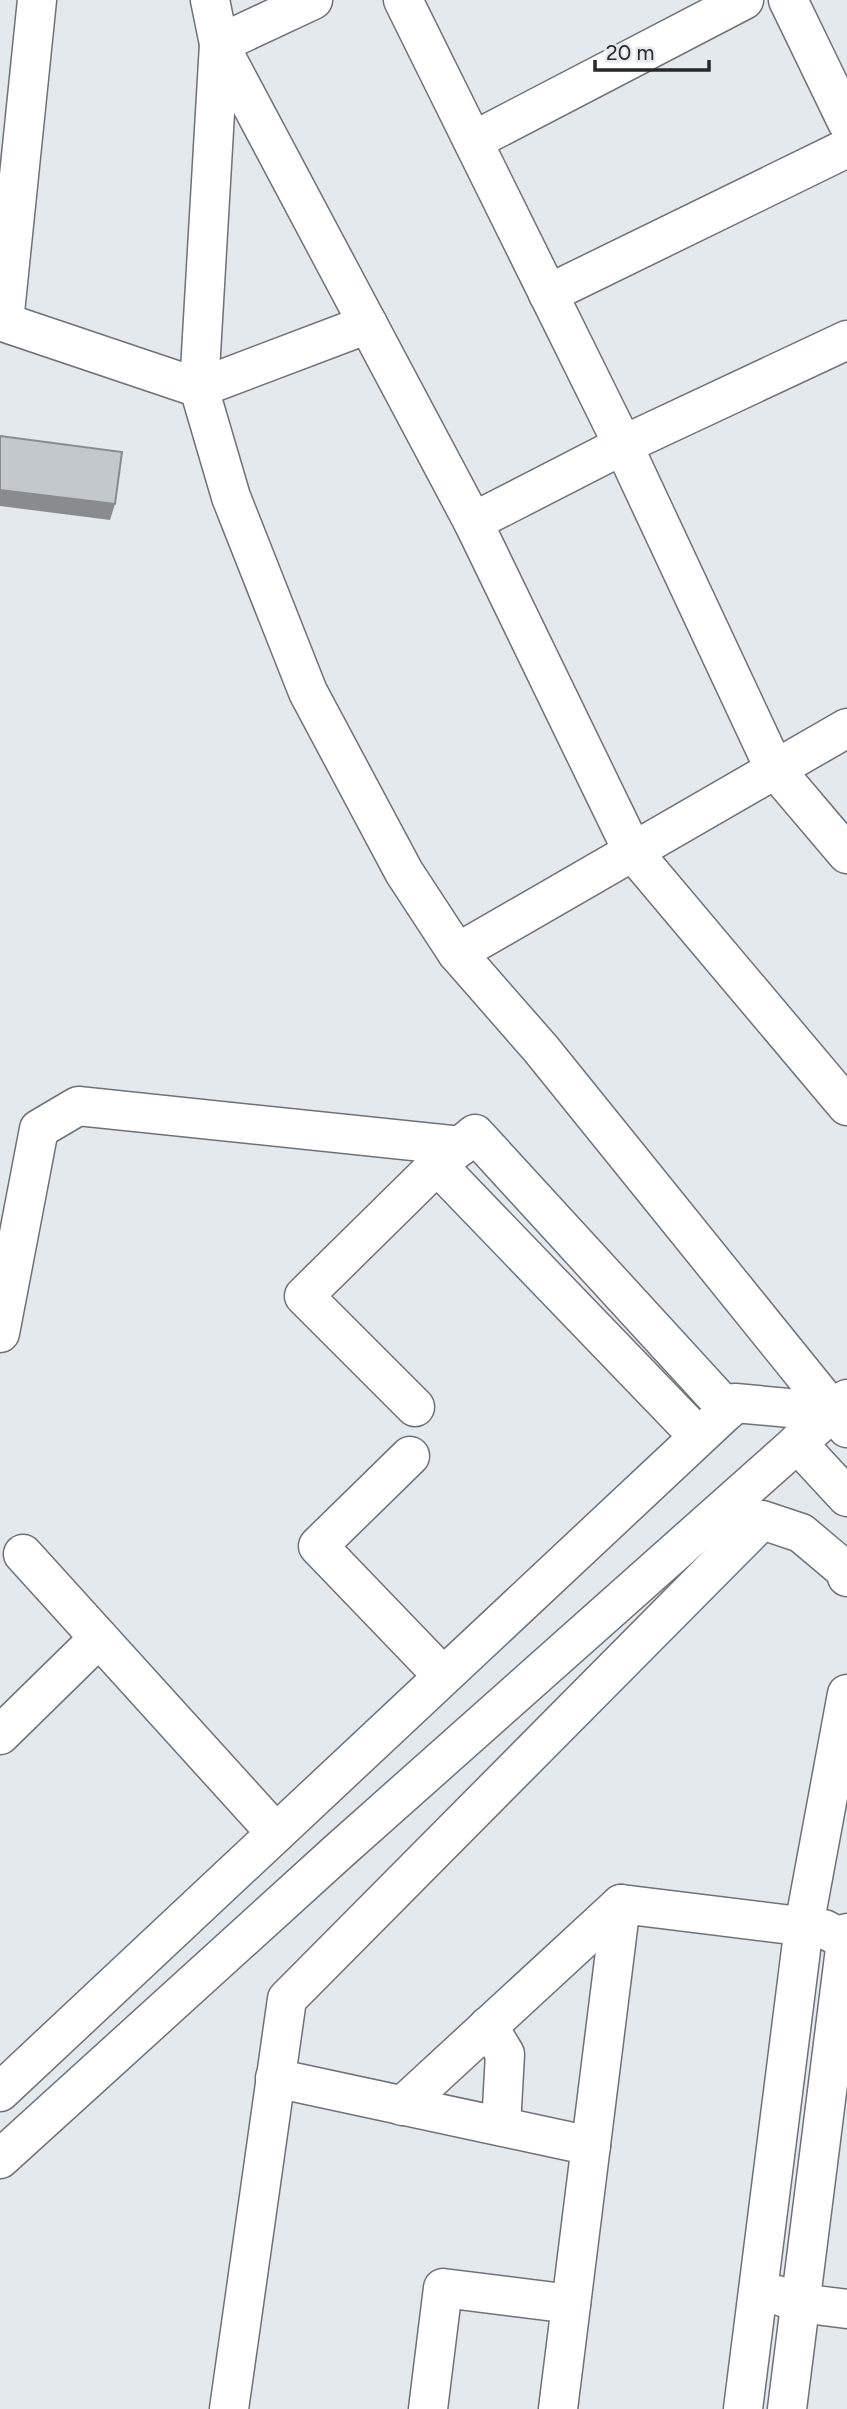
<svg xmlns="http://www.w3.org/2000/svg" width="847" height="2409" font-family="Figtree,sans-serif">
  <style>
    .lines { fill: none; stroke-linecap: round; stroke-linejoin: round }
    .minor-casing { stroke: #6e7276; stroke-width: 41 }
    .minor { stroke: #fff; stroke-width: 38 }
    .shaded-wall { fill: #888c8f }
    .building { fill: #c2c8cc; stroke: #888c8f; stroke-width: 2 }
  </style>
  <rect width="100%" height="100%" fill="#e3e9ed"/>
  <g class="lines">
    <g class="minor-casing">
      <g id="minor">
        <polyline points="210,0 219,44 199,388 231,497 308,692 404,872 457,953 541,1049 847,1428"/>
        <polyline points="313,0 219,44 473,522 633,852 847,1106"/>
        <polyline points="403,0 623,445 774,768 847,854"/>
        <polyline points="788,0 847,122"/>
        <polyline points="473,141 744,0"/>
        <polyline points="548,294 847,148"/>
        <polyline points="0,321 199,388 368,324"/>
        <polyline points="4,322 37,0"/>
        <polyline points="473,522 623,445 847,340"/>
        <polyline points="457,953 847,728"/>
        <polyline points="437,1165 698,1436"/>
        <polyline points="0,1333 39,1129 78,1106 461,1146"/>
        <polyline points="415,1407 304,1296 437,1165 475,1134 728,1410"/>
        <polyline points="797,1443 847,1497"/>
        <polyline points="410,1456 318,1546 443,1676"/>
        <polyline points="23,1554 276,1833"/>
        <polyline points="0,1735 99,1638"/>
        <polyline points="488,2026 505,2054 501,2126"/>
        <polyline points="275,2078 591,2146"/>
        <polyline points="0,2092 735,1403 832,1412"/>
        <polyline points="402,2106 621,1904"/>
        <polyline points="0,2159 339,1851 847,1399"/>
        <polyline points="777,2295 800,2303 847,2309"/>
        <polyline points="229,2409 287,1999 762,1520 801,1533 845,1570 847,1577"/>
        <polyline points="428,2409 443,2288 571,2304"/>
        <polyline points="558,2409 621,1904 824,1929 845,1940"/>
        <polyline points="743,2409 804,1926 847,1694"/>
        <polyline points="787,2409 847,1933"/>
      </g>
    </g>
    <use href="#minor" class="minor"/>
  </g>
  <polygon class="shaded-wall" points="0,490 115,504 110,520 0,506"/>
  <polygon class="building" points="0,436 122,452 115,504 0,490"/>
  <path d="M595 60v10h114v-10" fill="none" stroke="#262829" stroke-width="3.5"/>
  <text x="606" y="60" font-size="21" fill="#262829" stroke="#e3e9ed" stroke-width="5" paint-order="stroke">20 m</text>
</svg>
